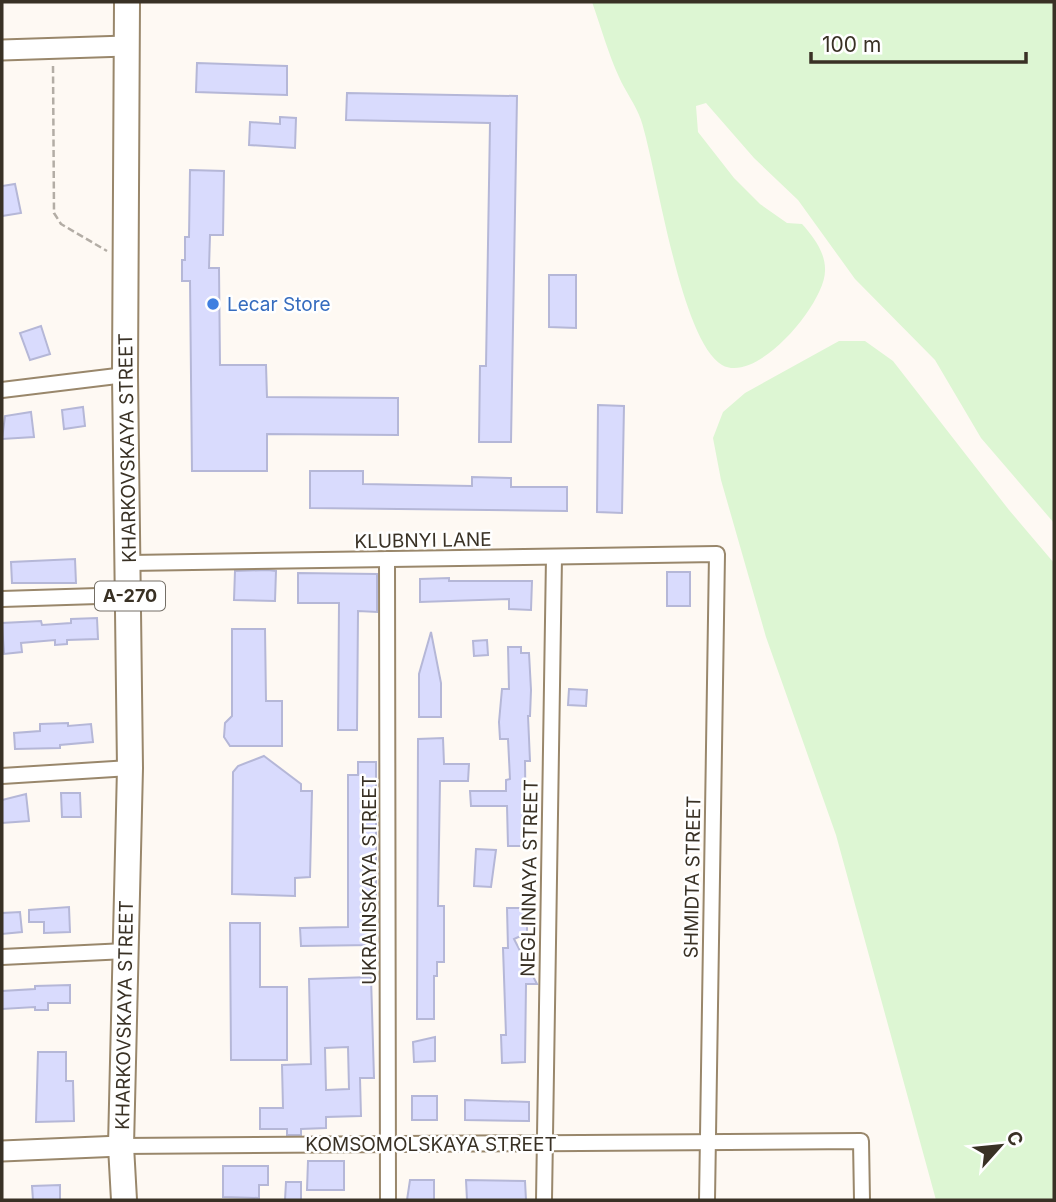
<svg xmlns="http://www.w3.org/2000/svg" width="1056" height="1202" font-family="Inter,sans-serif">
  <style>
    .green { fill: #ddf6d3 }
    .building { fill: #d9dbfd; stroke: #b5b7d7; stroke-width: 2; fill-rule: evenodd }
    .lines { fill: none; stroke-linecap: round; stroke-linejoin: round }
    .street-casing { stroke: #99876b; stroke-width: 18 }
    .secondary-casing { stroke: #99876b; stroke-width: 23 }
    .highway-casing { stroke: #99876b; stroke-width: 28 }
    .path { stroke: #b3ada5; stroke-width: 2.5; stroke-dasharray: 7 3.5; stroke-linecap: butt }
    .street { stroke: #fff; stroke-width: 14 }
    .secondary { stroke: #fff; stroke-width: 19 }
    .highway { stroke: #fff; stroke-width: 24 }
    .shop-dot { fill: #3f7fe0; stroke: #fff; stroke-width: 2.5 }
    .labels { text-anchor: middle; stroke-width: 5; stroke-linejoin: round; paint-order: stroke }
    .shield { fill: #fff; stroke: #746f66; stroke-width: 2 }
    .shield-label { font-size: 18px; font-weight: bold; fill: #393125 }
    .shop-label { font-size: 19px; fill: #366cbe; stroke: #fff; text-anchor: start }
    .street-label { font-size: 19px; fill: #393125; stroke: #fff }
  </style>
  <rect width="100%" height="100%" fill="#fef9f3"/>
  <g class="green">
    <path d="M 592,2 L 1054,2 L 1054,523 L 981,438 L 935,360 L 855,279 L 798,200 L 754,158 L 706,103 L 696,106 L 698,132 L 734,178 L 760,204 L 787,223 L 802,224 C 813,236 826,253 825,271 C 825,303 757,385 722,365 C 680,340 657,169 641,120 C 636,105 625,91 619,77 C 608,53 601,27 592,2 Z"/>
    <polygon points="839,341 865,341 893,361 1009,510 1054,563 1054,1200 936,1200 836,835 766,637 721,480 713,438 723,412 745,393"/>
  </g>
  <g class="building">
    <polygon points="197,63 287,66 287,95 196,92"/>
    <polygon points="347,93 517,96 511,442 479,442 480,366 486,366 490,123 346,120"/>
    <polygon points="280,117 296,118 295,148 249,145 250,122 280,124"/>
    <polygon points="190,170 224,171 223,235 210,235 209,268 219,268 220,365 266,365 267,397 398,398 398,435 267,434 267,471 192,471 190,281 182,281 182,260 185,260 185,237 189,237"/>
    <polygon points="15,184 21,213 2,216 2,186"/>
    <polygon points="549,275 576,275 576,328 549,327"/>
    <polygon points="41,326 50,354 30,360 20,333"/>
    <polygon points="598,405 624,406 622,513 597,512"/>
    <polygon points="83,407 85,426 64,429 62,410"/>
    <polygon points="31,412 34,437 2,439 5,416"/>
    <polygon points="310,471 363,471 363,484 472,486 472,477 511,478 511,487 567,487 567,511 310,508"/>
    <polygon points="75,559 76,583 12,583 11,562"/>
    <polygon points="268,570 276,571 275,601 234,600 235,571"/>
    <rect x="667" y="572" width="23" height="34"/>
    <polygon points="298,573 377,574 377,612 358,611 357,730 338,730 339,603 298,603"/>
    <polygon points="449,578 449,581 532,581 531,610 509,609 509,599 420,602 420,579"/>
    <polygon points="97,618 98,639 67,640 67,644 55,645 55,640 21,643 22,652 4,654 2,623 41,621 42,625 71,623 71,619"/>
    <polygon points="232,629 265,629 266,701 282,701 282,746 230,746 224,737 225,723 232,716"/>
    <polygon points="431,632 441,683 441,717 419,717 419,674"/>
    <polygon points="487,640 488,655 474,656 473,641"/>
    <polygon points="508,647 521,647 521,653 529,653 531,690 530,716 528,716 530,761 525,761 526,846 508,846 507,806 471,806 470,791 506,791 506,780 510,779 508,739 500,739 499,722 502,689 509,689"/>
    <polygon points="569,689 587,690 586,706 568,705"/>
    <polygon points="68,723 68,726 91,724 93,742 60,745 60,748 15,749 14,733 40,731 40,724"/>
    <polygon points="443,738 444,764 469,764 468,781 440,781 438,906 444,906 444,962 437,962 437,976 434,976 434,1019 417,1019 418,739"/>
    <polygon points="264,756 301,784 301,791 312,791 310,877 295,878 295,896 232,894 233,772 238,766"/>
    <polygon points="358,762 376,762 376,916 371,916 372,945 301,946 300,928 348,927 348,775 358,775"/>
    <polygon points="61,793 80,793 81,817 62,817"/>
    <polygon points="26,794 29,821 2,823 2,800"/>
    <polygon points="476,849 496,850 491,887 474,886"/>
    <polygon points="69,907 70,932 44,933 44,922 29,922 29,910"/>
    <polygon points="507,908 527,908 527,933 514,939 537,984 526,984 525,1062 502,1063 501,1035 506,1035 503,948 508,948"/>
    <polygon points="20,912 22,932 2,934 2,913"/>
    <polygon points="230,923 260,923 260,987 287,987 287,1060 231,1060"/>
    <path d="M 371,977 L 374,1078 L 360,1078 L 361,1116 L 326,1117 L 326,1128 L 301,1129 L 301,1135 L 287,1135 L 287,1129 L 260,1129 L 260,1108 L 283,1108 L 282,1065 L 311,1064 L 309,979 ZM 348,1047 L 349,1089 L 326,1090 L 325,1048 Z"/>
    <polygon points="70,985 70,1003 48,1003 48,1010 35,1010 35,1007 2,1009 2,991 35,989 35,986"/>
    <polygon points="435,1037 435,1061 414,1062 413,1042"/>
    <polygon points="38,1052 66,1052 66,1081 73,1081 74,1121 36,1122"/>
    <rect x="412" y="1096" width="25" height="24"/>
    <polygon points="465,1100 529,1102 529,1121 465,1120"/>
    <polygon points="308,1161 344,1161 344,1190 307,1190"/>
    <polygon points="223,1166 268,1166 268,1185 259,1185 259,1198 223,1197"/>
    <polygon points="410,1180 434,1180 434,1200 407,1200"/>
    <polygon points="466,1180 525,1181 526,1200 467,1200"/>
    <polygon points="286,1182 301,1182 301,1200 285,1200"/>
    <polygon points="60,1185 60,1200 33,1200 32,1186"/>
  </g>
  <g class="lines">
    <g class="street-casing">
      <g id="street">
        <polyline points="2,390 125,375"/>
        <polyline points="387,559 388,1200"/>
        <polyline points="130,563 717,554 707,1200"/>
        <polyline points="2,599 130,595"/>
        <polyline points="2,776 130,768"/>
        <polyline points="2,957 126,951"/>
        <polyline points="121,1146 861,1141 862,1200"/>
        <polyline points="544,1200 554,557"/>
      </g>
    </g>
    <g class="secondary-casing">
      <g id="secondary">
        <polyline points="2,50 126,46"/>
        <polyline points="2,1151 121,1146"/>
      </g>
    </g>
    <g class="highway-casing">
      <polyline id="highway" points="124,1200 121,1146 130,768 125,375 127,2"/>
    </g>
    <polyline class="path" points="53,66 54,213 61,224 107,251"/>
    <use href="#street" class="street"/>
    <use href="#secondary" class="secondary"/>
    <use href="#highway" class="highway"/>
  </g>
  <circle class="shop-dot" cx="213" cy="304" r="7"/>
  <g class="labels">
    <rect class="shield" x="95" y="581.5" width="70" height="29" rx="5"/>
    <g class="shield-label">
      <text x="130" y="602">А-270</text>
    </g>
    <g class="shop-label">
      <text x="227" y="311">Lecar Store</text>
    </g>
    <g class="street-label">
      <text transform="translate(127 448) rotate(-91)" y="7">KHARKOVSKAYA STREET</text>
      <text transform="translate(423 540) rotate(-1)" y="7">KLUBNYI LANE</text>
      <text transform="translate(692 877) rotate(-89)" y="7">SHMIDTA STREET</text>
      <text transform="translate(529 878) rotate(-89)" y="7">NEGLINNAYA STREET</text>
      <text transform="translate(369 880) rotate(-90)" y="7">UKRAINSKAYA STREET</text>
      <text transform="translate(124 1015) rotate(-89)" y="7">KHARKOVSKAYA STREET</text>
      <text x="431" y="1151">KOMSOMOLSKAYA STREET</text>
    </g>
  </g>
  <rect width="1056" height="1202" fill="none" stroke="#393125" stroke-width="7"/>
  <g transform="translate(1000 1146) rotate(63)" stroke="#ffffff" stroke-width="5" paint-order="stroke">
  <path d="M0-5L12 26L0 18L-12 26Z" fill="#393125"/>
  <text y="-10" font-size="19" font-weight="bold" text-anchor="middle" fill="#393125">С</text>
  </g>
  <path d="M811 52v10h215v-10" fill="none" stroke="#393125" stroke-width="3.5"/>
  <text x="822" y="52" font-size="21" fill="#393125" stroke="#ffffff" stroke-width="5" paint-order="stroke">100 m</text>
</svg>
